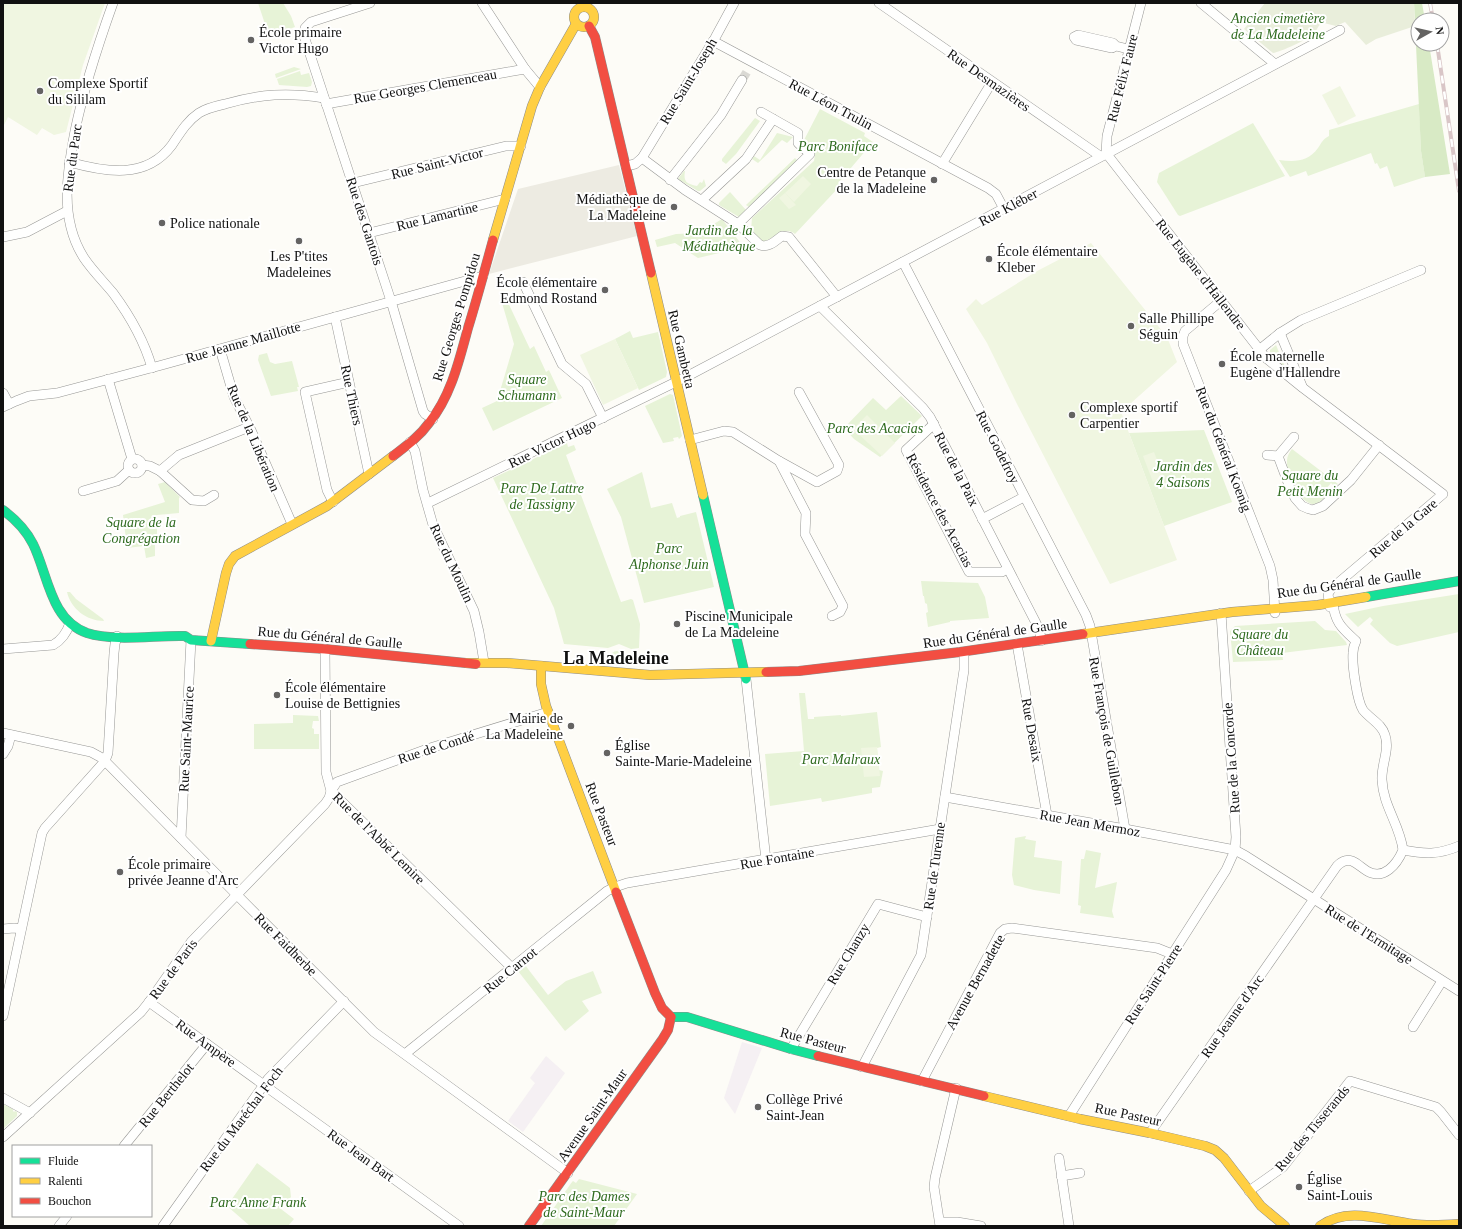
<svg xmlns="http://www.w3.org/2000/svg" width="1462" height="1229" font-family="Georgia,serif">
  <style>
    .industrial { fill: #f5f0f3 }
    .green { fill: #e7f3d7 }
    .forest { fill: #d8eac5 }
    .cemetery { fill: #e9eedb }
    .pitch { fill: #f0f6e1 }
    .plaza { fill: #edebe2 }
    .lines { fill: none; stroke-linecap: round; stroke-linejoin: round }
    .street-tunnel { stroke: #dad9d4; stroke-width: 9; stroke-dasharray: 9 4.5; stroke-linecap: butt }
    .street-casing { stroke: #979795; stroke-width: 10 }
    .fast-casing { stroke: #8e8d8b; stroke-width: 10 }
    .slow-casing { stroke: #8e8d8b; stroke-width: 10 }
    .jam-casing { stroke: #8e8d8b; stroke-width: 10 }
    .street { stroke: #fffffe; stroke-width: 9 }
    .fast { stroke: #16e098; stroke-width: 9 }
    .slow { stroke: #ffcf43; stroke-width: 9 }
    .jam { stroke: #f24e42; stroke-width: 9 }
    .rail-casing { stroke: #d9c6c7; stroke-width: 4 }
    .rail { stroke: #fff; stroke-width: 2.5; stroke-dasharray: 8; stroke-linecap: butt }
    .poi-dot { fill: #646362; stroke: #fff; stroke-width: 1.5 }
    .labels { text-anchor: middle; stroke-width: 4; stroke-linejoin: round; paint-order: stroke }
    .park-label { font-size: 14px; font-style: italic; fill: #2f6b1f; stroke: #fff }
    .poi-label { font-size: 14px; fill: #111; stroke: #fff; text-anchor: start }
    .street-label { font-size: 14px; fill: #111; stroke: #fff }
    .district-label { font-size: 18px; font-weight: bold; fill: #111; stroke: #fff }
  </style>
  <rect width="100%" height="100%" fill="#fdfcf7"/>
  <g class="industrial">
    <polygon points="742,1042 762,1048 735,1114 724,1098"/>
    <polygon points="546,1056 565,1073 523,1132 508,1121 535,1083 530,1078"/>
  </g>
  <g class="green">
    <polygon points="258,3 283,3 291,16 295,27 269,36"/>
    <polygon points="294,67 301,69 276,78 275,74"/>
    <polygon points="300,71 301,75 309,73 312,82 311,86 307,87 279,85 277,79"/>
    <path d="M 1419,104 L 1421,151 L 1425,177 L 1394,187 L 1387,166 L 1380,169 L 1377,163 L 1375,164 L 1371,153 L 1308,176 L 1306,171 L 1290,177 L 1279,160 C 1295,162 1308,162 1318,148 C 1322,142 1323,139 1329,136 L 1329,130 Z"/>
    <path d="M 820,109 L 865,133 L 864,136 L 873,142 L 839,182 L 841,185 L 795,234 C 784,225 774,239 763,242 L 751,230 L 752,218 L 814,161 L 815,155 L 803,142 Z"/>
    <polygon points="755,118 760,121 736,154 726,164 722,161 722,159"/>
    <polygon points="1253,123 1285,176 1180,216 1178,215 1157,182 1159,173"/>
    <polygon points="777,133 793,137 787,143 782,140 758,163 752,159 754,156 760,160"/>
    <polygon points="795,158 798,161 749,207 746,205"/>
    <path d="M 684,171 L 685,171 C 683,182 687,184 697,186 L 700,182 L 702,183 L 704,179 L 706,186 L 700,191 L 698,191 L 678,179 Z"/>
    <polygon points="730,192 746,210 739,217 719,205 719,203"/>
    <polygon points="722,219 742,245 732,250 698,258 675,243 657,247 655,240 676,234 699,233"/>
    <polygon points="504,294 530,349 534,346 546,372 549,370 562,398 493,431 482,408 497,401 514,344 500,296"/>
    <polygon points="630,331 633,338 658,332 667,372 666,377 639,390 615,339"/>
    <polygon points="1276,345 1285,367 1270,353 1270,350"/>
    <polygon points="267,353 270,362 275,364 292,361 299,387 297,387 298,391 271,396 258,360 259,355"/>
    <polygon points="670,394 673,395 682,436 679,439 678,437 673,438 674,441 663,443 645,406"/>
    <polygon points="901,396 922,416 880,457 854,439 844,428 873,398 886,410"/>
    <polygon points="1204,430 1232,502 1164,526 1129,433"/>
    <polygon points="567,443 568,447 574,445 576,450 566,455 621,602 631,599 633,600 640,624 639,648 631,649 619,644 608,648 564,644 554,608 493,478"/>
    <path d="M 1292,449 L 1338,484 L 1335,487 L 1331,483 L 1325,490 L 1328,494 C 1324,498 1319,504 1313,504 C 1300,504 1286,472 1287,461 C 1287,456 1289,453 1292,449 Z"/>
    <polygon points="642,472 651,508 672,503 677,518 680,517 680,516 696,512 714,587 644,603 621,517 607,489"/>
    <polygon points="165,482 180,497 179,498 179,513 157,515 157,539 155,539 155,556 146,558 144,546 127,548 123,515 165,502 158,484"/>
    <polygon points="921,581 978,583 985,597 989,618 950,621 950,622 928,627 926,613 928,612 927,604 925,603 924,596 923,596"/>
    <path d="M 67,592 L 70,592 L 76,599 L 103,619 L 104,621 C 87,621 71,609 67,592 Z"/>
    <polygon points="1459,594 1459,632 1397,646 1390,643 1370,624 1373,620 1370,617 1358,627 1345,614 1383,606"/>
    <polygon points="1315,621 1325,630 1336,631 1346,642 1347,645 1282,653 1283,660 1233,662 1230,631 1235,626"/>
    <circle cx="617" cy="658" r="7"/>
    <polygon points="799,693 805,693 808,719 814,719 814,717 841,715 841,716 877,712 881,747 877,748 879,770 883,771 880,787 872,788 872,793 822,802 821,798 770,806 765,754 804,751"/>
    <polygon points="293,715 318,716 319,721 313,721 312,728 314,729 314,734 319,734 319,749 254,749 254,724 293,723"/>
    <polygon points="1026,836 1025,839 1036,841 1034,857 1062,861 1060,894 1034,890 1014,885 1012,875 1015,838"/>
    <polygon points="1086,850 1101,853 1095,888 1117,882 1112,911 1114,918 1080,913 1081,906 1078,905 1081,859 1084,859"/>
    <polygon points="525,965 548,995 566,981 593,971 602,993 582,1001 589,1011 565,1031 518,971"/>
    <polygon points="3,1104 13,1109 13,1111 14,1112 15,1111 17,1112 17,1116 3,1129"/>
    <polygon points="257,1163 290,1188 291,1197 281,1209 294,1219 288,1226 250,1226 227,1206"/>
    <polygon points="579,1179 637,1194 614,1226 541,1226 572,1182 573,1181 576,1183"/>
  </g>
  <polygon class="forest" points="1414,3 1422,3 1425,20 1418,20 1418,44 1429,44 1450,174 1425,177 1421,151"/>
  <path class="cemetery" d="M 1265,3 L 1414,3 L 1415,26 L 1376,39 L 1366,45 L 1345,22 L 1336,26 L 1324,23 C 1317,25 1318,29 1314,34 C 1308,39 1281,52 1273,53 L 1244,29 Z"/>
  <g class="pitch">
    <polygon points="3,3 105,3 83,65 66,132 54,135 42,128 37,135 8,117 3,127"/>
    <polygon points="1340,86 1356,116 1338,125 1322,95"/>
    <polygon points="803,176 811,184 794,202 785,193"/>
    <polygon points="785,193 796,205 789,209 779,198"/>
    <polygon points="1091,243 1167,337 1177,362 1121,412 1177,560 1110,584 1017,404 987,343 966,309 976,299 982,305 1039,270"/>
    <polygon points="615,339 638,388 603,405 580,355"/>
    <polygon points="867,415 895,443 882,456 853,429"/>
    <polygon points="1154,452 1164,478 1153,482 1143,456"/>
    <polygon points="877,747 880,776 864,777 861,748"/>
  </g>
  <g class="plaza">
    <polygon points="619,165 637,236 489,274 518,189"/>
    <circle cx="594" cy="1194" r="4.5"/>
  </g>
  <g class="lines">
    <polyline class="street-tunnel" points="742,80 748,70"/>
    <g class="street-casing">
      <g id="street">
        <path d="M 113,3 C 98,45 84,87 75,131 C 67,173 59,219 84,258 C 92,270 103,281 113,293 C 130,316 144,340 152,368"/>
        <polyline points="370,3 311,22 305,28 304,36 391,301 423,411 425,414 433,419"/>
        <polyline points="482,3 525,69 540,87"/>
        <polyline points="879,3 1100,156"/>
        <polyline points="1201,3 1275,64"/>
        <polyline points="713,41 988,188 996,194 1004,209"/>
        <polyline points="1116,46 1113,43 1078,35 1074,37 1076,40 1112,48 1116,46 1128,49"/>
        <polyline points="326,104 525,69"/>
        <polyline points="1106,153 1266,358 1303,388 1443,494 1331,589 1328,594 1330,607"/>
        <polyline points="1106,153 1107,136 1141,3"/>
        <polyline points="642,158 715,38 734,3"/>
        <path d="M 69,162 C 105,172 146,180 172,145 C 180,133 187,121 199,113 C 207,108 216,106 225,104 C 260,94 288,92 324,98"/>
        <polyline points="942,164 992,82"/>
        <polyline points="626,166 635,164 642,158 685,190 738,224 810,154 798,143 798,133 761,112"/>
        <polyline points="670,180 721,115 742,80"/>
        <polyline points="353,183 506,146 521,146"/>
        <polyline points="702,200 746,159 773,119"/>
        <path d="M 738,224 L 760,245 C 769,248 775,241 782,236 L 789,237 L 837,297"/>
        <polyline points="369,233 505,199"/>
        <polyline points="3,237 27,232 67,211"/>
        <polyline points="903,262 1086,615 1090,626 1125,829"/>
        <polyline points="523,282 562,364 586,384 603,418"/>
        <polyline points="1222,300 1185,331 1183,336 1183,344 1270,566 1273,580 1275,613"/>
        <polyline points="820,306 923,408 930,417 1036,623 1040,632 1041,641"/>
        <polyline points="335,317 369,474"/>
        <polyline points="1280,333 1302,386"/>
        <polyline points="220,349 234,397 251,430 292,524"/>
        <polyline points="1259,350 1280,333 1301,320 1421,270"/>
        <polyline points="108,379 132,459"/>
        <polyline points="3,393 9,404"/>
        <polyline points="3,407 16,401 29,396 57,393 162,365 483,276"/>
        <polyline points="934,424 906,450 969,572 1002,572 1007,569"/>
        <polyline points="1294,437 1278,456 1290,488 1295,498 1302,506 1309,509 1313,510 1323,506 1351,480 1379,445"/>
        <polyline points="690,440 724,431 733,432 779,461 817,482 837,471 839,465 799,392"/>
        <polyline points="410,442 415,451 423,490 433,525 474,611 479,632 484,662"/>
        <polyline points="1267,455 1278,456"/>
        <circle cx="135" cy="466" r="7"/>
        <polyline points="779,461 806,513 805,534 843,606 840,612 832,616"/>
        <polyline points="142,465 150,466 160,471 192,500 204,501 214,495"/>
        <polyline points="160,471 179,455 249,427"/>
        <polyline points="83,491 117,481 129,470"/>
        <polyline points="333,502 327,490 305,392 349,382"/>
        <polyline points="428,503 684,378 1340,30"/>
        <polyline points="982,519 1024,497"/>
        <polyline points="1017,644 1047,815"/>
        <path d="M 3,649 L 53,645 C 62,640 67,632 70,623"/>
        <polyline points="325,649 326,772 331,791 512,968"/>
        <polyline points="746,679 766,860"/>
        <polyline points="3,733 91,752 102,758 239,897 374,1032 568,1173"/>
        <polyline points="3,754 8,746 11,735"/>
        <polyline points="945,797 1125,829 1235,850 1246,856 1459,991"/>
        <polyline points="181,838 191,640"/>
        <path d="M 1403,850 C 1425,854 1438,855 1459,846"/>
        <polyline points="3,929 14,928 21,929"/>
        <polyline points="149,1002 459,1226"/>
        <polyline points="3,1016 42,833 45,828 105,761 108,753 114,653 115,644 117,636"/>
        <polyline points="1413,1027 1442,981"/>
        <polyline points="791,1049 878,904 927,917"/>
        <polyline points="405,1054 607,891 615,887 627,883 940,829"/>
        <polyline points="862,1067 921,955 964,670 964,652"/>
        <polyline points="922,1081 1000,933 1005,929 1012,928 1157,948 1172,954"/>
        <polyline points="3,1098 30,1113"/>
        <polyline points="1069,1116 1226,870 1235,850 1236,837 1221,613"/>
        <path d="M 1150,1133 L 1337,866 C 1341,862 1346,859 1352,861 C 1357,863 1362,868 1367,871 C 1384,881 1397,864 1403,850 C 1400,825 1383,806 1382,780 C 1381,765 1390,750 1385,735 C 1382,724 1370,719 1363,710 C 1357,701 1352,665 1353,653 C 1353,649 1354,645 1356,641 C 1343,629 1334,622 1333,602"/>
        <polyline points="3,1137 141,1012 149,1002 191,942 325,804 329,798 331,791 337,782 430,748 548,712"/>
        <polyline points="124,1146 207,1044"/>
        <polyline points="1059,1158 1069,1226"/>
        <polyline points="1061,1176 1080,1173"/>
        <polyline points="1249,1191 1283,1167 1350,1081 1436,1107 1441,1112 1459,1135"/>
        <polyline points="940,1222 957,1222 981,1226"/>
        <polyline points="59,1226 67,1216"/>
        <polyline points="163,1226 268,1079 344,1001"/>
        <polyline points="940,1226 934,1187 935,1178 956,1088"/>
      </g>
    </g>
    <g class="fast-casing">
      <g id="fast">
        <polyline points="703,495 746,679"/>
        <path d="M 3,510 C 15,519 26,530 33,544 C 48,574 50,620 87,633 C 116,642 155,635 185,636 L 191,640 L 250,644"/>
        <polyline points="1366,597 1459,581"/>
        <polyline points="671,1017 687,1017 791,1049 818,1056"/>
      </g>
    </g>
    <g class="slow-casing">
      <g id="slow">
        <circle cx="584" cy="17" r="10"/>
        <polyline points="493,240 532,106 540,87 576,24"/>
        <polyline points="651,273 703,495"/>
        <polyline points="1083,634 1232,612 1318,605 1366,597"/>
        <polyline points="211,641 226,573 229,564 235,556 327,506 393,456"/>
        <polyline points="467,663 507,663 650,675 766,672"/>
        <polyline points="541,666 541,684 546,706 616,892"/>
        <polyline points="984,1096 1080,1119 1150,1133 1205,1146 1215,1150 1224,1158 1261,1206 1285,1226"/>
        <path d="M 1320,1226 C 1348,1206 1381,1220 1413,1224 C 1428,1226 1444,1225 1459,1224"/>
      </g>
    </g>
    <g class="jam-casing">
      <g id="jam">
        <polyline points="589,26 595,37 651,273"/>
        <path d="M 393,456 C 406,446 419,437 429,423 C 451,396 459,361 468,328 C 477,299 485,269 493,240"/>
        <polyline points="250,644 325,649 476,664"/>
        <polyline points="766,672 799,671 960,652 1083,634"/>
        <polyline points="616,892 655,993 662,1008 671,1017"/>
        <polyline points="818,1056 984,1096"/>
        <polyline points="529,1226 662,1040 668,1030 671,1017"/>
      </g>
    </g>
    <use href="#street" class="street"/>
    <use href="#fast" class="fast"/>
    <use href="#slow" class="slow"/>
    <use href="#jam" class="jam"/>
    <g class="rail-casing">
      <g id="rail">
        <polyline points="1430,3 1433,20"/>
        <polyline points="1437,44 1459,191"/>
      </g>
    </g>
    <use href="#rail" class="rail"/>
  </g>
  <g class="poi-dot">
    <circle cx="251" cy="40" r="4"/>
    <circle cx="40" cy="91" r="4"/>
    <circle cx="934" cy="180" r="4"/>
    <circle cx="674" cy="207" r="4"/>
    <circle cx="162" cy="223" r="4"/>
    <circle cx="299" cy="241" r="4"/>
    <circle cx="989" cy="259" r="4"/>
    <circle cx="605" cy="290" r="4"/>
    <circle cx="1131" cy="326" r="4"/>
    <circle cx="1222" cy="364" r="4"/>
    <circle cx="1072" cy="415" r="4"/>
    <circle cx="677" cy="624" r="4"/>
    <circle cx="277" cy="695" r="4"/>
    <circle cx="571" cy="726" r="4"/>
    <circle cx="607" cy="753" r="4"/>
    <circle cx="120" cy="872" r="4"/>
    <circle cx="758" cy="1107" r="4"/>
    <circle cx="1299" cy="1187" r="4"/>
  </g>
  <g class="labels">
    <g class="park-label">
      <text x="1278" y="23">Ancien cimetière<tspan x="1278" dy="16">de La Madeleine</tspan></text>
      <text x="838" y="151">Parc Boniface</text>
      <text x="719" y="235">Jardin de la<tspan x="719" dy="16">Médiathèque</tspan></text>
      <text x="527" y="384">Square<tspan x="527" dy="16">Schumann</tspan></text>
      <text x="875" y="433">Parc des Acacias</text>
      <text x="1183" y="471">Jardin des<tspan x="1183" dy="16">4 Saisons</tspan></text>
      <text x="1310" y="480">Square du<tspan x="1310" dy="16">Petit Menin</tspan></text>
      <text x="542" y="493">Parc De Lattre<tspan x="542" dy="16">de Tassigny</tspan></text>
      <text x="141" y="527">Square de la<tspan x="141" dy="16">Congrégation</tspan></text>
      <text x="669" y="553">Parc<tspan x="669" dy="16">Alphonse Juin</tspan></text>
      <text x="1260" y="639">Square du<tspan x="1260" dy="16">Château</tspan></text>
      <text x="841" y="764">Parc Malraux</text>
      <text x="584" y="1201">Parc des Dames<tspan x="584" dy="16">de Saint-Maur</tspan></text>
      <text x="258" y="1207">Parc Anne Frank</text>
    </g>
    <g class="poi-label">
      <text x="259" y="37">École primaire<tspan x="259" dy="16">Victor Hugo</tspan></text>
      <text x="48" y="88">Complexe Sportif<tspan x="48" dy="16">du Sililam</tspan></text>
      <text x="926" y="177" text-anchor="end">Centre de Petanque<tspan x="926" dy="16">de la Madeleine</tspan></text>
      <text x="666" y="204" text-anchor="end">Médiathèque de<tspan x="666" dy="16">La Madeleine</tspan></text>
      <text x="170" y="228">Police nationale</text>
      <text x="997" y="256">École élémentaire<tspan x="997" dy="16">Kleber</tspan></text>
      <text x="299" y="261" text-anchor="middle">Les P'tites<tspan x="299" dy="16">Madeleines</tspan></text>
      <text x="597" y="287" text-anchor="end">École élémentaire<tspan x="597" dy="16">Edmond Rostand</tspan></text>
      <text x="1139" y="323">Salle Phillipe<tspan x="1139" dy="16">Séguin</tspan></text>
      <text x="1230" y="361">École maternelle<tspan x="1230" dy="16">Eugène d'Hallendre</tspan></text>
      <text x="1080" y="412">Complexe sportif<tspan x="1080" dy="16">Carpentier</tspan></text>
      <text x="685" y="621">Piscine Municipale<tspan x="685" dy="16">de La Madeleine</tspan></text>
      <text x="285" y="692">École élémentaire<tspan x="285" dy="16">Louise de Bettignies</tspan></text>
      <text x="563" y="723" text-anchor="end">Mairie de<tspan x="563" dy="16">La Madeleine</tspan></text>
      <text x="615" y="750">Église<tspan x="615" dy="16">Sainte-Marie-Madeleine</tspan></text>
      <text x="128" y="869">École primaire<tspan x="128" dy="16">privée Jeanne d'Arc</tspan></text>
      <text x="766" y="1104">Collège Privé<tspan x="766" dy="16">Saint-Jean</tspan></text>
      <text x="1307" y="1184">Église<tspan x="1307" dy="16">Saint-Louis</tspan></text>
    </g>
    <g class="street-label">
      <text transform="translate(1122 78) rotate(-76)" y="5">Rue Félix Faure</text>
      <text transform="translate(989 80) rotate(35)" y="5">Rue Desmazières</text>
      <text transform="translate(688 81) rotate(-59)" y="5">Rue Saint-Joseph</text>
      <text transform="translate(425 86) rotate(-10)" y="5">Rue Georges Clemenceau</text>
      <text transform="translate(831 104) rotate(28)" y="5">Rue Léon Trulin</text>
      <text transform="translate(72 158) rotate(-82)" y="5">Rue du Parc</text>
      <text transform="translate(437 163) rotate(-14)" y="5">Rue Saint-Victor</text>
      <text transform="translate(1008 207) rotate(-28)" y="5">Rue Kléber</text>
      <text transform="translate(437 216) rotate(-14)" y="5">Rue Lamartine</text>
      <text transform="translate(365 221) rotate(72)" y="5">Rue des Gantois</text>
      <text transform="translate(1201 274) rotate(52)" y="5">Rue Eugène d'Hallendre</text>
      <text transform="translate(456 317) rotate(-73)" y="5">Rue Georges Pompidou</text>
      <text transform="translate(243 342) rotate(-16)" y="5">Rue Jeanne Maillotte</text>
      <text transform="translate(682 349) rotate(77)" y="5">Rue Gambetta</text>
      <text transform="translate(352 395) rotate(78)" y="5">Rue Thiers</text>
      <text transform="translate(254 438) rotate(67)" y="5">Rue de la Libération</text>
      <text transform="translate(552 443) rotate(-26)" y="5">Rue Victor Hugo</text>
      <text transform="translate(998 447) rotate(63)" y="5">Rue Godefroy</text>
      <text transform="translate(1224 449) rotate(69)" y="5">Rue du Général Koenig</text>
      <text transform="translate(957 469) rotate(63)" y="5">Rue de la Paix</text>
      <text transform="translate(940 510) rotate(62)" y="5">Résidence des Acacias</text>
      <text transform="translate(1403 528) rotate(-40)" y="5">Rue de la Gare</text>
      <text transform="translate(452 563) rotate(65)" y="5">Rue du Moulin</text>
      <text transform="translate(1349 583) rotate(-8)" y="5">Rue du Général de Gaulle</text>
      <text transform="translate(995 633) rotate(-8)" y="5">Rue du Général de Gaulle</text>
      <text transform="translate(330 637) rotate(5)" y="5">Rue du Général de Gaulle</text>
      <text transform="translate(1032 730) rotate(80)" y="5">Rue Desaix</text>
      <text transform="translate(1107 731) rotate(80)" y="5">Rue François de Guillebon</text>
      <text transform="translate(186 739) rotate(-87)" y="5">Rue Saint-Maurice</text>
      <text transform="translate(436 747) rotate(-18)" y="5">Rue de Condé</text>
      <text transform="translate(1231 758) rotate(-94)" y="5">Rue de la Concorde</text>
      <text transform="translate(602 814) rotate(69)" y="5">Rue Pasteur</text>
      <text transform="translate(1090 823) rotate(10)" y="5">Rue Jean Mermoz</text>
      <text transform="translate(379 838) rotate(45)" y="5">Rue de l'Abbé Lemire</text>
      <text transform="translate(777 858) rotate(-10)" y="5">Rue Fontaine</text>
      <text transform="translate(934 866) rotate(-82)" y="5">Rue de Turenne</text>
      <text transform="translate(1369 934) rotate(32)" y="5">Rue de l'Ermitage</text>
      <text transform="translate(286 944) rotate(45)" y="5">Rue Faidherbe</text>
      <text transform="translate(848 954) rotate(-59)" y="5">Rue Chanzy</text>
      <text transform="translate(173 969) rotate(-54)" y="5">Rue de Paris</text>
      <text transform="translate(510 970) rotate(-39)" y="5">Rue Carnot</text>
      <text transform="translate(975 982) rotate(-61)" y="5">Avenue Bernadette</text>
      <text transform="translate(1153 984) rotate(-57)" y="5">Rue Saint-Pierre</text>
      <text transform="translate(1232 1016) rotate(-55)" y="5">Rue Jeanne d'Arc</text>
      <text transform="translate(813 1040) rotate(15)" y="5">Rue Pasteur</text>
      <text transform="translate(206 1043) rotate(36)" y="5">Rue Ampère</text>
      <text transform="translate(166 1095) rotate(-51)" y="5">Rue Berthelot</text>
      <text transform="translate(1128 1114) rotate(12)" y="5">Rue Pasteur</text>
      <text transform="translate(592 1115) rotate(-55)" y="5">Avenue Saint-Maur</text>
      <text transform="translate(241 1119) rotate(-53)" y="5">Rue du Maréchal Foch</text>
      <text transform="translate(1312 1128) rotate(-50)" y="5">Rue des Tisserands</text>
      <text transform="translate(361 1155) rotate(36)" y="5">Rue Jean Bart</text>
    </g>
    <g class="district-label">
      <text x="616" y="664">La Madeleine</text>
    </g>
  </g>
  <rect width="1462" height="1229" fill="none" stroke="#111111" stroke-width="8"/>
  <rect x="12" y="1145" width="140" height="72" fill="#ffffff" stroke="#a0a0a0"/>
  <rect x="20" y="1158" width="20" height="6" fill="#16e098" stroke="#a0a0a0"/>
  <text x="48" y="1165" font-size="12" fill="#111111">Fluide</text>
  <rect x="20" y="1178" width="20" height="6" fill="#ffcf43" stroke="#a0a0a0"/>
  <text x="48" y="1185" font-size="12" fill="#111111">Ralenti</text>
  <rect x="20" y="1198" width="20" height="6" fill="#f24e42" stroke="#a0a0a0"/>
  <text x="48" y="1205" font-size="12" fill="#111111">Bouchon</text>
  <g transform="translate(1430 32) rotate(82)"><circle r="19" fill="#ffffff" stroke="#a0a0a0"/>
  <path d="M0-3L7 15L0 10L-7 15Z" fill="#646362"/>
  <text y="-6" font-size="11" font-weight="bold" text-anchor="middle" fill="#111111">N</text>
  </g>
</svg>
